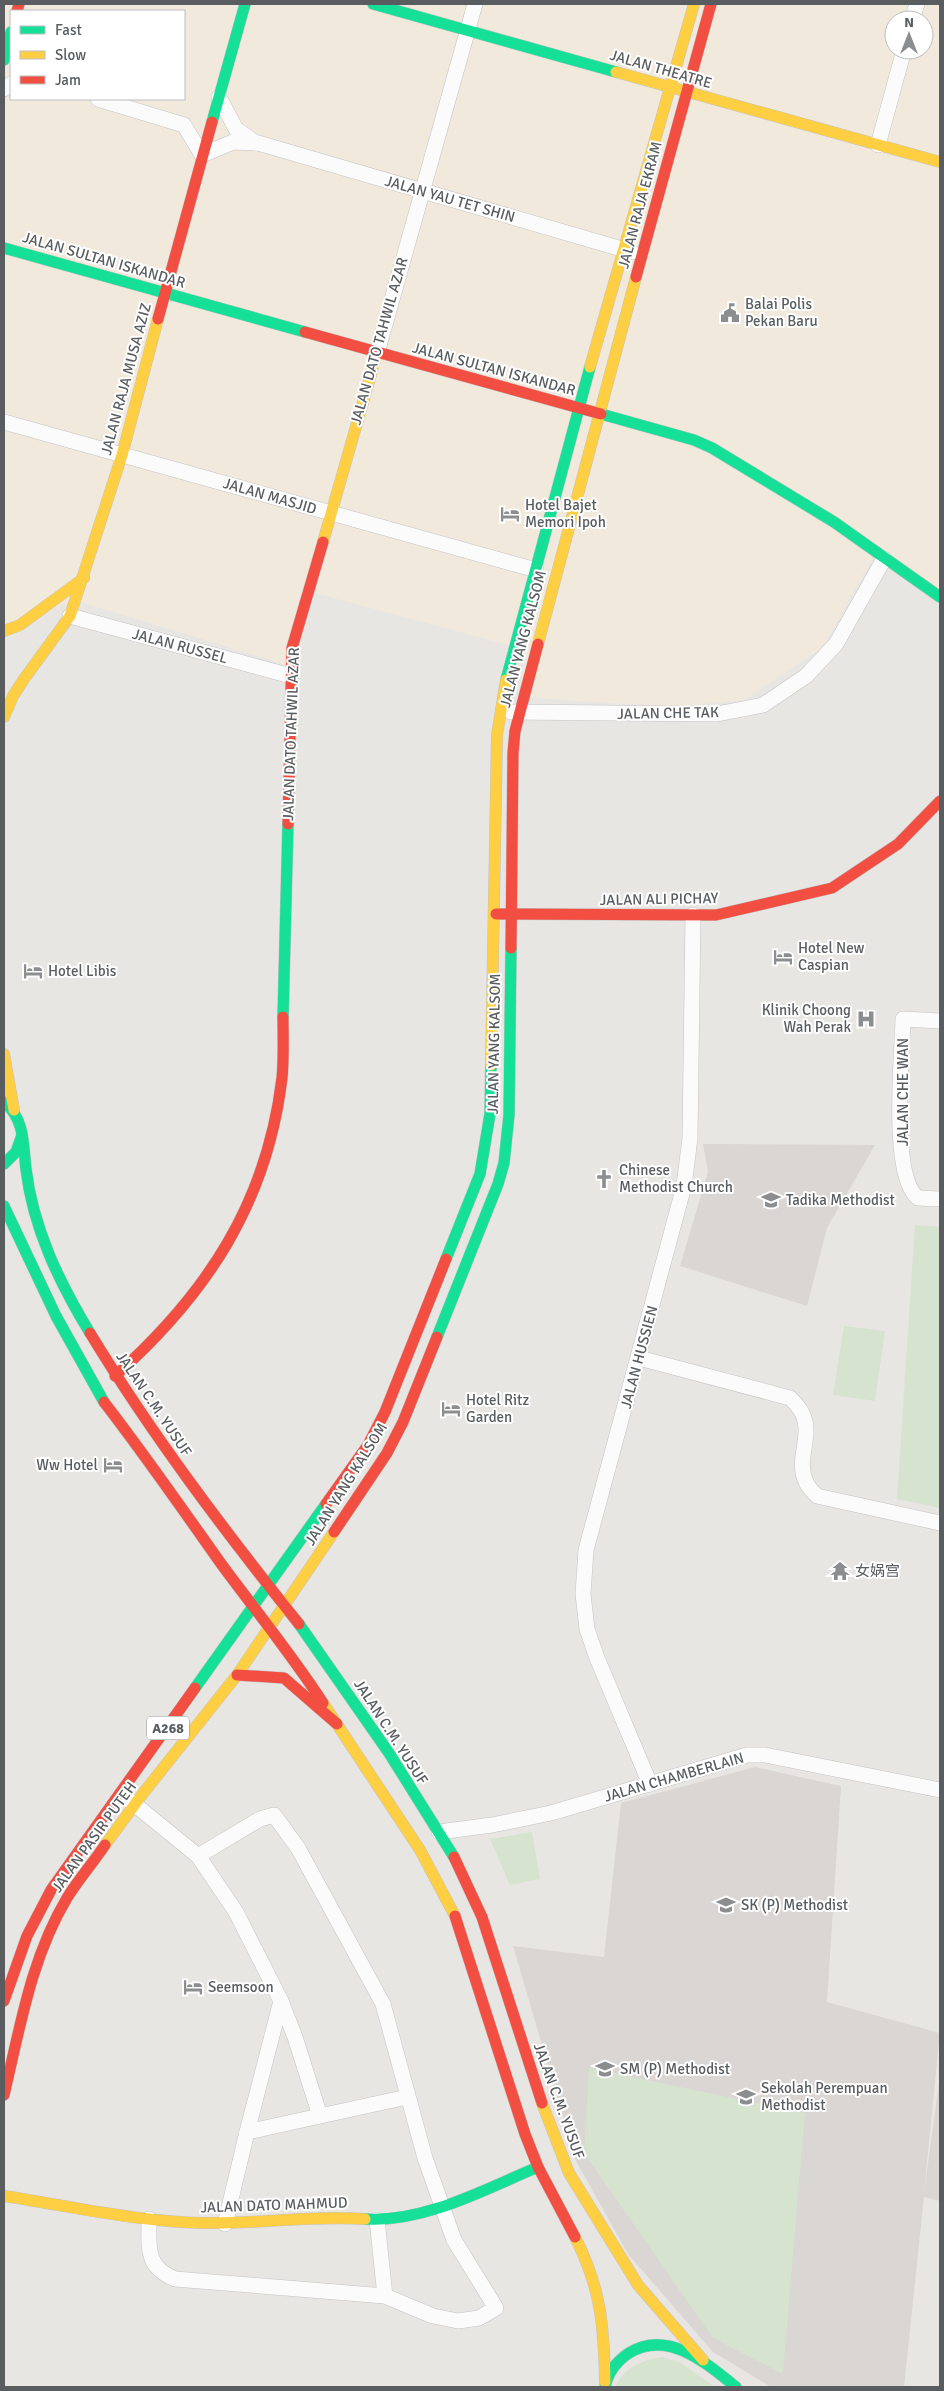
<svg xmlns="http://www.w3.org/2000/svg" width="944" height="2391" font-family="Signika,'Noto Sans SC',sans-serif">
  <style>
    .commercial { fill: #f1e9dc; fill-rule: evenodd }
    .education { fill: #dad6d3 }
    .green { fill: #d5e3cf }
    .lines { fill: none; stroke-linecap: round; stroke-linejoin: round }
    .street-casing { stroke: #c4c3c4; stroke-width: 16 }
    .fast-casing { stroke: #c3c3c4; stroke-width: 12 }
    .slow-casing { stroke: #c3c3c4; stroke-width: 12 }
    .jam-casing { stroke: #c3c3c4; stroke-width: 12 }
    .street { stroke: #fcfbfb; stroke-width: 15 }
    .fast { stroke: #16e098; stroke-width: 11 }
    .slow { stroke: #ffcf43; stroke-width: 11 }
    .jam { stroke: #f24e42; stroke-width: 11 }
    .labels { text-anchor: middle; stroke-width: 4; stroke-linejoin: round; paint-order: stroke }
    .shield { fill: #fff; stroke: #8b8e90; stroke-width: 1 }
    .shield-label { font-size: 14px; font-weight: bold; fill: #595d60 }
    .street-label { font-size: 15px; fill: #595d60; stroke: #fff }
    .poi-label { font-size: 15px; fill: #595d60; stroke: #fff; text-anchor: start }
  </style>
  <rect width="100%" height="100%" fill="#e8e6e3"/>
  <path class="commercial" d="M 4,4 L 940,4 L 940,590 L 876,552 L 822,648 L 744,700 L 673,707 L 518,697 L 527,650 L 304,590 L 287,665 L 74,600 L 4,629 ZM 11,11 L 184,11 L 184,99 L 11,99 ZM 894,20 L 924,20 L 924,50 L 894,50 Z"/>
  <g class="education">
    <polygon points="703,1144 875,1145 827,1228 807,1306 680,1266 708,1172"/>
    <polygon points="755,1767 841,1786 827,2002 940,2033 924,2192 940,2076 940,2201 924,2197 904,2387 771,2387 713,2352 628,2254 576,2161 513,1946 604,1957 621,1803"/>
  </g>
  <g class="green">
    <polygon points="915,1225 940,1227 940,1508 897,1499"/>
    <polygon points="844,1326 885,1331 875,1401 833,1395"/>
    <polygon points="532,1832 540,1879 510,1885 490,1839"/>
    <polygon points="589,2068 805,2113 783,2374 713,2338 584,2153"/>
    <path d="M 662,2357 L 681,2363 L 715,2387 L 615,2387 C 625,2367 640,2361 662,2357 Z"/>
  </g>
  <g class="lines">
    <g class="street-casing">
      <g id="street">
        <polyline points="912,20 917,4"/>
        <polyline points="4,89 11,84"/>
        <polyline points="219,97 236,129 256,143"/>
        <polyline points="98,99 184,125 202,155 233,142 258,143 632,252"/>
        <polyline points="878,145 904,50"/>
        <polyline points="377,353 475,4"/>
        <polyline points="4,422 536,570"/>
        <polyline points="70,616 291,676"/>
        <polyline points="511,712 717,714 763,705 806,676 836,644 884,559"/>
        <path d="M 940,1021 L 903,1019 C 902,1054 890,1177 918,1198 L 940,1199"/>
        <path d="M 639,1358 L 790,1398 C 824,1428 791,1454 807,1484 C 809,1488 814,1493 817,1496 L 940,1523"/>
        <polyline points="650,1784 597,1658 587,1629 583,1594 586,1550 684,1186 690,1138 693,915"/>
        <polyline points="128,1799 198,1856 236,1912 281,2001 295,2037 320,2116 247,2132 225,2224"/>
        <polyline points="439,1832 492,1825 551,1813 747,1755 765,1755 940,1790"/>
        <polyline points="320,2116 407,2097"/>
        <polyline points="247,2132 281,2001"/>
        <path d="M 149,2219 C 149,2247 145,2267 175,2279 L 385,2296 L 433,2316 L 458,2321 L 479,2318 L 496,2308 L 454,2240 L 425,2158 L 383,2004 L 298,1848 L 274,1815 L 260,1819 L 198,1856"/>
        <polyline points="377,2220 385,2296"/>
      </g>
    </g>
    <g class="fast-casing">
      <g id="fast">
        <polyline points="373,4 616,72"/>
        <polyline points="4,60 11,32"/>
        <polyline points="212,122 245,4"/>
        <polyline points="4,248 305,332"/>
        <polyline points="601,414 694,440 712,448 834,522 940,597"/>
        <polyline points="506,680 590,367"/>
        <polyline points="283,1017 288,824"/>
        <path d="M 4,1102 C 25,1119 23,1144 26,1169 C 33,1228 59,1282 90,1333"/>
        <polyline points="4,1164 16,1152 22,1135"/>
        <polyline points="4,1206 56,1316 104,1402"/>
        <polyline points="446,1259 480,1174 490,1114 491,1065"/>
        <polyline points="437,1337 498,1184 504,1163 509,1115 511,948"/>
        <polyline points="299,1624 389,1753 454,1857"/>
        <polyline points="195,1688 326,1504"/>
        <path d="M 365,2219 C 424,2223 485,2189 538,2167"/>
        <path d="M 605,2387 C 608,2372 617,2361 629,2353 C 668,2329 706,2363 736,2387"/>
      </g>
    </g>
    <g class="slow-casing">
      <g id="slow">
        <polyline points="616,72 940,162"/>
        <polyline points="590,367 694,4"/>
        <polyline points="323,542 377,353"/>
        <polyline points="4,631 20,625 84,578"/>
        <polyline points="538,644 636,277"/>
        <polyline points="4,717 13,696 24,679 70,616 122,455 158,319"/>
        <polyline points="4,1054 14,1110"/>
        <polyline points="491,1065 497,735 506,680"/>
        <polyline points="323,1703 420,1850 455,1916"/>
        <polyline points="105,1845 141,1796 237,1675 334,1532"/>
        <polyline points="542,2103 569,2173 638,2285 703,2360"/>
        <path d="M 4,2196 C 70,2206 138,2222 205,2223 C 259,2224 312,2215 365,2219"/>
        <path d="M 575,2237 C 601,2288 604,2326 605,2382"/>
      </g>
    </g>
    <g class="jam-casing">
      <g id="jam">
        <polyline points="17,11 19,4"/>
        <polyline points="636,277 711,4"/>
        <polyline points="158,319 212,122"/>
        <polyline points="305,332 601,414"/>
        <polyline points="288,824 292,648 323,542"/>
        <polyline points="496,914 716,915 832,888 898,844 940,801"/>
        <polyline points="511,948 513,753 515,731 538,644"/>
        <path d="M 90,1333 C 152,1435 224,1530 299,1624"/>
        <path d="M 115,1376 C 207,1294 267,1203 282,1078 C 284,1058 283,1037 283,1017"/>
        <path d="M 104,1402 C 145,1455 183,1510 222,1565 C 256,1611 292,1655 323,1703"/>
        <polyline points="326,1504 368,1445 385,1412 446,1259"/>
        <polyline points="334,1532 387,1453 403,1422 437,1337"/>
        <polyline points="237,1675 284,1678 337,1724"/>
        <polyline points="454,1857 482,1917 542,2103"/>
        <polyline points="455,1916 525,2134 538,2167 575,2237"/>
        <polyline points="4,2001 27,1936 51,1890 195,1688"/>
        <path d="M 4,2095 C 20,2028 31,1958 67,1898 C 78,1880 93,1863 105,1845"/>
      </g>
    </g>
    <use href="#street" class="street"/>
    <use href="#fast" class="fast"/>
    <use href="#slow" class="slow"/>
    <use href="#jam" class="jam"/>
  </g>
  <defs>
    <g id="civic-bare" transform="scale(1.5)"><path d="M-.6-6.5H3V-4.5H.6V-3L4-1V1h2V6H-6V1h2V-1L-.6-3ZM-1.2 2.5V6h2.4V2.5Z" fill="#8b8d8e" stroke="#fff" stroke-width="2.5" paint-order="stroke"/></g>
    <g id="hotel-bare" transform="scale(1.5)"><path d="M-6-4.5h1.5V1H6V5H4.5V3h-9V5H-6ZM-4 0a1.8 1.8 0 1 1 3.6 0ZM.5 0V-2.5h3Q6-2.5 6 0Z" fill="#8b8d8e" stroke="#fff" stroke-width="2.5" paint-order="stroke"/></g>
    <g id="hospital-bare" transform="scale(1.5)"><path d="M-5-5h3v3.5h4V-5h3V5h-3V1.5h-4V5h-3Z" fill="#8b8d8e" stroke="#fff" stroke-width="2.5" paint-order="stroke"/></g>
    <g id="church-bare" transform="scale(1.5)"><path d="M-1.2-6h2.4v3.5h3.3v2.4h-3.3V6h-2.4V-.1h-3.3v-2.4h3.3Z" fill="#8b8d8e" stroke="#fff" stroke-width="2.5" paint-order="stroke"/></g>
    <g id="school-bare" transform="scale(1.5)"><path d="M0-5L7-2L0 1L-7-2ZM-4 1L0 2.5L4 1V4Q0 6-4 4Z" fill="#8b8d8e" stroke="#fff" stroke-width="2.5" paint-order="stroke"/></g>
    <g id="temple-bare" transform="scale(1.5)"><path d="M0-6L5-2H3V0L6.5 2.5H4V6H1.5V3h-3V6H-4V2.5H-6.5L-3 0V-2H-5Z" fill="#8b8d8e" stroke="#fff" stroke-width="2.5" paint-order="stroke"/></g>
  </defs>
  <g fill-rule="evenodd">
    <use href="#civic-bare" x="730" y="313"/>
    <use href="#hotel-bare" x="510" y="514"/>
    <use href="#hotel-bare" x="783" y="957"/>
    <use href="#hotel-bare" x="33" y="971"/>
    <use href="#hospital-bare" x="866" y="1019"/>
    <use href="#church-bare" x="604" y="1179"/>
    <use href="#school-bare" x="771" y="1200"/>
    <use href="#hotel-bare" x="451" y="1409"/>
    <use href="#hotel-bare" x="113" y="1465"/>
    <use href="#temple-bare" x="840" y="1571"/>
    <use href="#school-bare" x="726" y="1905"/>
    <use href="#hotel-bare" x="193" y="1987"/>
    <use href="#school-bare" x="605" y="2069"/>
    <use href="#school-bare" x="746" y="2097"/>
  </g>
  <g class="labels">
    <rect class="shield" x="147" y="1716.5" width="42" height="23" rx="4"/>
    <g class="shield-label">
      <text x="168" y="1733">A268</text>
    </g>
    <g class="street-label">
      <text transform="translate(661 69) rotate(16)" y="5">JALAN THEATRE</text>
      <text transform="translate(450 199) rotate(16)" y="5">JALAN YAU TET SHIN</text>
      <text transform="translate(640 205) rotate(-75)" y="5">JALAN RAJA EKRAM</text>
      <text transform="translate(104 260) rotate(16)" y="5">JALAN SULTAN ISKANDAR</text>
      <text transform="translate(379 341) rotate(-74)" y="5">JALAN DATO TAHWIL AZAR</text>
      <text transform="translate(494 369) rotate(15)" y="5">JALAN SULTAN ISKANDAR</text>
      <text transform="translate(126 379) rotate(-75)" y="5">JALAN RAJA MUSA AZIZ</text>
      <text transform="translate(270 496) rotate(16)" y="5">JALAN MASJID</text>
      <text transform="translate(523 639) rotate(-75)" y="5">JALAN YANG KALSOM</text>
      <text transform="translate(180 646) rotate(15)" y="5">JALAN RUSSEL</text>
      <text transform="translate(668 713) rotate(-1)" y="5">JALAN CHE TAK</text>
      <text transform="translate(291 734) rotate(-88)" y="5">JALAN DATO TAHWIL AZAR</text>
      <text transform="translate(659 899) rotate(-1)" y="5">JALAN ALI PICHAY</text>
      <text transform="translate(494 1044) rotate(-89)" y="5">JALAN YANG KALSOM</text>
      <text transform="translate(903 1092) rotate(-90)" y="5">JALAN CHE WAN</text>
      <text transform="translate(639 1357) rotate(-75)" y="5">JALAN HUSSIEN</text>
      <text transform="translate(154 1404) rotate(56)" y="5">JALAN C.M. YUSUF</text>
      <text transform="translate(346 1484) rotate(-58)" y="5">JALAN YANG KALSOM</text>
      <text transform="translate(391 1732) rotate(57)" y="5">JALAN C.M. YUSUF</text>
      <text transform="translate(674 1777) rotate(-16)" y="5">JALAN CHAMBERLAIN</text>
      <text transform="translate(94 1837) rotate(-54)" y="5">JALAN PASIR PUTEH</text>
      <text transform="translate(559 2101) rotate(70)" y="5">JALAN C.M. YUSUF</text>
      <text transform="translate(274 2205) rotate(-2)" y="5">JALAN DATO MAHMUD</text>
    </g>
    <g class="poi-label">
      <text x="745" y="309">Balai Polis<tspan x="745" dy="17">Pekan Baru</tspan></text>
      <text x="525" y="510">Hotel Bajet<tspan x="525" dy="17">Memori Ipoh</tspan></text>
      <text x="798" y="953">Hotel New<tspan x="798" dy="17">Caspian</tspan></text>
      <text x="48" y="976">Hotel Libis</text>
      <text x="851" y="1015" text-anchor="end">Klinik Choong<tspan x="851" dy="17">Wah Perak</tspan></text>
      <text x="619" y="1175">Chinese<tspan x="619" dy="17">Methodist Church</tspan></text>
      <text x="786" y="1205">Tadika Methodist</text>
      <text x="466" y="1405">Hotel Ritz<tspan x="466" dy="17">Garden</tspan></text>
      <text x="98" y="1470" text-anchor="end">Ww Hotel</text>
      <text x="855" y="1576">女娲宫</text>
      <text x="741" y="1910">SK (P) Methodist</text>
      <text x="208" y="1992">Seemsoon</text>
      <text x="620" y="2074">SM (P) Methodist</text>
      <text x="761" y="2093">Sekolah Perempuan<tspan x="761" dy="17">Methodist</tspan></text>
    </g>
  </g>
  <rect width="944" height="2391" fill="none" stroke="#595d60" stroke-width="10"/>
  <rect x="10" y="10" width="175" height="90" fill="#ffffff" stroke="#bdbebf"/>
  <rect x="20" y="26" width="25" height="8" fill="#16e098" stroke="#bdbebf"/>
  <text x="55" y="35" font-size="15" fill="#595d60">Fast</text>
  <rect x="20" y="51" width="25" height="8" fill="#ffcf43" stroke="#bdbebf"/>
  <text x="55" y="60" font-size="15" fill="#595d60">Slow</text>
  <rect x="20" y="76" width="25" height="8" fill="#f24e42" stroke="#bdbebf"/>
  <text x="55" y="85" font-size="15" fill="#595d60">Jam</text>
  <g transform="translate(909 35)"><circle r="24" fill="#ffffff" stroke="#bdbebf"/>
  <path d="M0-4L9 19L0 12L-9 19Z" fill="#8b8d8e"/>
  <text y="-8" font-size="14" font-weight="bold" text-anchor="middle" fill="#595d60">N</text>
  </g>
</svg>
